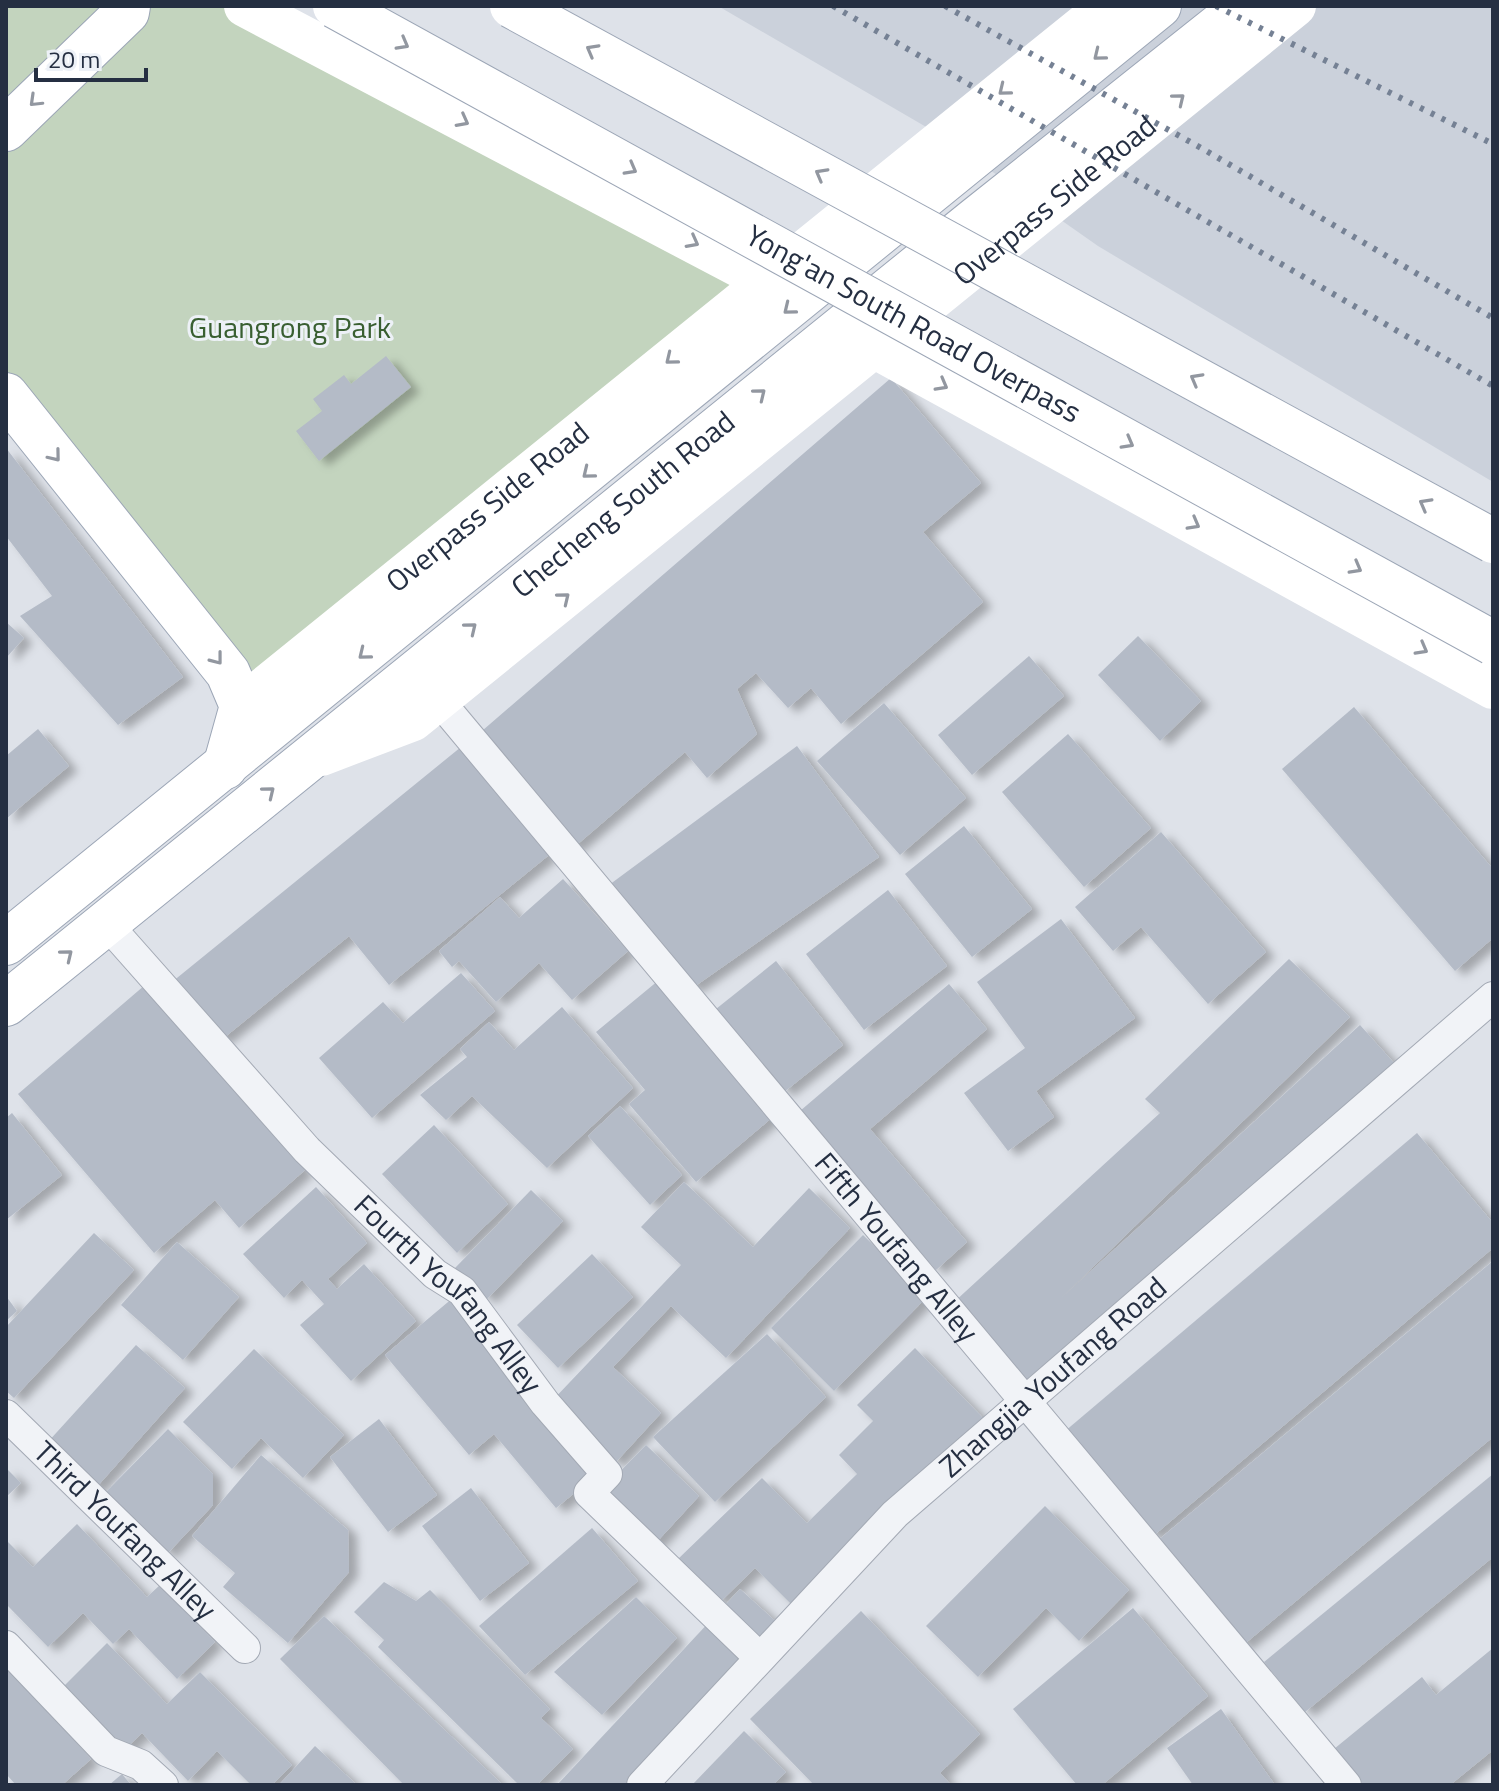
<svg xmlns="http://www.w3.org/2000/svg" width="1499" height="1791" font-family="'Titillium Web',sans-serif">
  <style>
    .built { fill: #cbd1db }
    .green { fill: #c3d4be }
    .building { fill: #b4bbc7; filter: url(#shadow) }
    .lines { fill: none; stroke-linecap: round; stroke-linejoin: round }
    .street-casing { stroke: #a3a9b4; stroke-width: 32 }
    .primary-casing { stroke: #9ca6b6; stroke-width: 46 }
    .street { stroke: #f1f3f7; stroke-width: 30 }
    .secondary { stroke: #fff; stroke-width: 42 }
    .primary { stroke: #fff; stroke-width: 44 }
    .rail { stroke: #758194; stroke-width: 6; stroke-dasharray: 4 8; stroke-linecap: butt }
    .primary-bridge-casing { stroke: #9ca6b6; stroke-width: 46; stroke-linecap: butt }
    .primary-bridge { stroke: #fff; stroke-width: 44 }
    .oneway { stroke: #9297a0 }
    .labels { text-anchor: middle; stroke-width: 6; stroke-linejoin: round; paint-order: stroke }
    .street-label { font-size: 30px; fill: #252f42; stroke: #edf1f7 }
    .park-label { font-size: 30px; fill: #395f31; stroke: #edf1f7 }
  </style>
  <defs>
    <filter id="shadow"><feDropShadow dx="9" dy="5" stdDeviation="4" flood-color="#0004"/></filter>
  </defs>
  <rect width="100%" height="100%" fill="#dee2e9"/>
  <polygon class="built" points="718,6 1493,6 1493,482 1098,246 940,135"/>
  <polygon class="green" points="6,6 245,6 767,281 242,706 6,395"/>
  <g class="building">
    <polygon points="386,356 411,387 319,461 296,431 322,411 313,399 344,375 351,384"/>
    <polygon points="891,378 981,483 923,532 983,602 841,724 811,688 788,708 756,673 737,689 757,734 707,778 685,752 572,849 475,737"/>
    <polygon points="6,448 183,677 118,725 20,616 52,596 6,536"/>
    <polygon points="6,622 24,638 6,658"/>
    <polygon points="1138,636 1201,701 1160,741 1098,675"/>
    <polygon points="1029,656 1064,696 972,775 938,735"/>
    <polygon points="884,703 966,798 900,855 817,761"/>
    <polygon points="1354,707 1493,869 1493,938 1455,971 1282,769"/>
    <polygon points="38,729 69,766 6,819 6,756"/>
    <polygon points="1068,734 1151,828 1084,887 1002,792"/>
    <polygon points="797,746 879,857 691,989 609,885"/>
    <polygon points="461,747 549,855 389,985 349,936 220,1041 172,982"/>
    <polygon points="964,826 1032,909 972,957 905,874"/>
    <polygon points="1161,832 1266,952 1208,1004 1141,927 1113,951 1075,907"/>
    <polygon points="563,879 628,951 572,1000 539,963 496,1002 459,961 452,967 439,951 500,897 519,918"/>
    <polygon points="888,890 947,966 864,1030 806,954"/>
    <polygon points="1061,919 1135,1018 1036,1091 1054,1117 1008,1151 964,1093 1025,1048 977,982"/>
    <polygon points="1289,959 1350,1017 1059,1300 1360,1025 1394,1063 1024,1387 953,1303 1160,1113 1145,1099"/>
    <polygon points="776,961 843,1045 784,1092 716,1009"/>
    <polygon points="461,973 495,1011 372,1118 319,1058 383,1002 403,1023"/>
    <polygon points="659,980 774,1116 696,1182 629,1104 645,1090 596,1032"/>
    <polygon points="949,984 987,1029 870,1129 967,1242 936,1270 800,1111"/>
    <polygon points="145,985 305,1170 239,1228 215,1200 154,1253 18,1094"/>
    <polygon points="562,1007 633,1088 547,1168 472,1096 446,1120 420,1095 467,1057 460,1049 489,1022 514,1050"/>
    <polygon points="620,1106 682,1175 650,1205 588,1136"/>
    <polygon points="12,1113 62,1175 6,1220 6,1118"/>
    <polygon points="434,1125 508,1204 457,1253 382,1174"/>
    <polygon points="1417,1133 1493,1223 1493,1248 1152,1537 1064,1432"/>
    <polygon points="684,1182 753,1247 809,1188 850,1228 726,1358 671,1306 613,1367 661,1413 615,1463 551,1402 681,1265 641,1227"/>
    <polygon points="316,1187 367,1243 328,1279 337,1289 364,1264 416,1321 351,1381 300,1325 324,1304 302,1280 284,1298 243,1254"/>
    <polygon points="531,1190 563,1221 487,1299 455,1268"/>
    <polygon points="94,1233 134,1270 14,1398 6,1391 6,1327"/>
    <polygon points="863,1235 927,1297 834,1391 771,1328"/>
    <polygon points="177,1242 239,1297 183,1360 121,1305"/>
    <polygon points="592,1254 633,1297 558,1368 517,1325"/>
    <polygon points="1493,1261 1493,1437 1242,1646 1156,1542"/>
    <polygon points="6,1296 17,1311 6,1321"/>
    <polygon points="454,1297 593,1478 556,1508 494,1434 469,1455 385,1355"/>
    <polygon points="767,1334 826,1397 715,1502 653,1437"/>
    <polygon points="136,1345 185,1388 94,1490 47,1443"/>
    <polygon points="915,1348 985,1420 793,1606 755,1568 719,1603 677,1560 762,1478 807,1523 857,1474 839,1455 873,1421 857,1405"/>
    <polygon points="254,1349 344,1435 303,1478 261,1438 232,1469 183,1422"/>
    <polygon points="379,1419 437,1495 388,1532 330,1457"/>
    <polygon points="168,1429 213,1474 213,1505 167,1554 105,1493"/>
    <polygon points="646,1445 699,1496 653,1546 598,1494"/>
    <polygon points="261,1455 348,1530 349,1572 288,1643 223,1587 235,1573 192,1536"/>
    <polygon points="6,1468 21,1483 6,1497"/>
    <polygon points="1493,1474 1493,1557 1305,1712 1264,1662"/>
    <polygon points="471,1488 529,1563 480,1601 422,1526"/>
    <polygon points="1045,1506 1129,1590 1079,1641 1046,1608 978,1677 926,1626"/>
    <polygon points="77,1524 147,1597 160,1585 215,1642 177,1679 129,1629 113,1644 83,1613 48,1647 6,1604 6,1540 33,1567"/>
    <polygon points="592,1528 638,1581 525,1675 479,1626"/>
    <polygon points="384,1582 416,1601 430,1590 550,1709 541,1718 573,1749 537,1785 519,1785 378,1647 384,1640 354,1612"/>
    <polygon points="740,1589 783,1628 636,1785 557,1785"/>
    <polygon points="636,1597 677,1638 602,1715 554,1672"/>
    <polygon points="1133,1608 1208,1696 1102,1785 1077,1785 1013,1709"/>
    <polygon points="861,1611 980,1734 940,1773 951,1785 814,1785 750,1719"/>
    <polygon points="324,1616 503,1785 404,1785 280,1659"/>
    <polygon points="107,1643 167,1704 200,1672 292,1765 272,1785 251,1785 217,1751 188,1781 142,1733 120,1754 58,1692"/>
    <polygon points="1493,1648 1493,1750 1450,1785 1364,1785 1334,1749 1422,1677 1436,1695"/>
    <polygon points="6,1665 91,1759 62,1785 16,1785 6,1774"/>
    <polygon points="1221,1709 1275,1785 1193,1785 1167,1748"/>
    <polygon points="744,1731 786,1772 773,1785 692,1785"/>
    <polygon points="315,1746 357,1785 279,1785"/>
    <polygon points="122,1774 131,1785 109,1785"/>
  </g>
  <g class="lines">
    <g class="street-casing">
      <g id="street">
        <path id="s1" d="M 446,709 L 1346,1785"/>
        <path id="s2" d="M 106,923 L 307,1150 L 435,1274 L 462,1291 L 545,1403 L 607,1474 L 589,1493 L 760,1658"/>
        <path id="s3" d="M 6,1415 L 245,1648"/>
        <polyline points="6,1646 106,1751 141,1765 163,1785"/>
        <path id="s4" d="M 642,1785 L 895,1514 L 1493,997"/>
      </g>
    </g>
    <g class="primary-casing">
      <g id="primary">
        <polyline points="6,129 127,12 128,6"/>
        <polyline points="6,395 228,673 242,706 225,767"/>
        <polyline points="6,943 1159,6"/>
        <path id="s7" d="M 6,1004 L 975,220 L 1244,6"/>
      </g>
    </g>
    <use href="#street" class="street"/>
    <g class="secondary">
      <polyline points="245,6 767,281"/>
      <polyline points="874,347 1493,688"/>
      <path id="s5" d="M 242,706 L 1108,6"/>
      <path id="s6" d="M 321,755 L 413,720 L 1295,6"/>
    </g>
    <use href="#primary" class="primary"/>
    <g class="rail">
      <polyline points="833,6 1493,386"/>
      <polyline points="945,6 1203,149 1493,318"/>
      <polyline points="1216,6 1493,144"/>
    </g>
    <g class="primary-bridge-casing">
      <g id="primary-bridge">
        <path id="s8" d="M 335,6 L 1493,643"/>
        <polyline points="512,6 1493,541"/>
      </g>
    </g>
    <use href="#primary-bridge" class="primary-bridge"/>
  </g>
  <defs><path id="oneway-chevron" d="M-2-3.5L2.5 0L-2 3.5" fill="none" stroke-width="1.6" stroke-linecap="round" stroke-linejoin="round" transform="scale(2)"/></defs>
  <g class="oneway">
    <use href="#oneway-chevron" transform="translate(403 44) rotate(29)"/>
    <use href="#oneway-chevron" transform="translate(592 50) rotate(-151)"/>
    <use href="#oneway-chevron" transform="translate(1099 55) rotate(141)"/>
    <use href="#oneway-chevron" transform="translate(1004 90) rotate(141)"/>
    <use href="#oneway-chevron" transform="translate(1179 99) rotate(-39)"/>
    <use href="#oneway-chevron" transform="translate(35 101) rotate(136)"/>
    <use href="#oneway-chevron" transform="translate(463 121) rotate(28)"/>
    <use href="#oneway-chevron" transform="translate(631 169) rotate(29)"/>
    <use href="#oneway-chevron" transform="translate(821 174) rotate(-151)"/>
    <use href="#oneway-chevron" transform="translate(693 242) rotate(28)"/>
    <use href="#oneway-chevron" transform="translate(789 309) rotate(141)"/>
    <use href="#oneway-chevron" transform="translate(671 359) rotate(141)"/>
    <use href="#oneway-chevron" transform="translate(1196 379) rotate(-151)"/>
    <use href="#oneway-chevron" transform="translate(942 385) rotate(29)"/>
    <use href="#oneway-chevron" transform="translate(760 394) rotate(-39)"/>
    <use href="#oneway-chevron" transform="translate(1128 443) rotate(29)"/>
    <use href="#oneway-chevron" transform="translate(55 456) rotate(51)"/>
    <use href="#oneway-chevron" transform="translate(588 473) rotate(141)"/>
    <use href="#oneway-chevron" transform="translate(1425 504) rotate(-151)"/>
    <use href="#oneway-chevron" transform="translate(1194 524) rotate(29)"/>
    <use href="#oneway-chevron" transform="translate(1356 568) rotate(29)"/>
    <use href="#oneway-chevron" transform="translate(564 598) rotate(-39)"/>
    <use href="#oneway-chevron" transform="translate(471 628) rotate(-39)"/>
    <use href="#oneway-chevron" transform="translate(1422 649) rotate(29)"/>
    <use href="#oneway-chevron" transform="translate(364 654) rotate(141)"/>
    <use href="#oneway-chevron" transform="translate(217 659) rotate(52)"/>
    <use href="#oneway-chevron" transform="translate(269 792) rotate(-39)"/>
    <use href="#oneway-chevron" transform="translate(67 955) rotate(-39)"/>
  </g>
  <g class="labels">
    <g class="street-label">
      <text dy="10" stroke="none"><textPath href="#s6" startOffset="924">Overpass Side Road</textPath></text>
      <text dy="10" stroke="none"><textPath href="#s8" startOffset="660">Yong'an South Road Overpass</textPath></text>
      <text dy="10" stroke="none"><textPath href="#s7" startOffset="794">Checheng South Road</textPath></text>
      <text dy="10" stroke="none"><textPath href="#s5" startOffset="316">Overpass Side Road</textPath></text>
      <text dy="10" stroke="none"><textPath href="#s1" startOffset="702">Fifth Youfang Alley</textPath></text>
      <text dy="10" stroke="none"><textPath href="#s2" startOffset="506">Fourth Youfang Alley</textPath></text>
      <text dy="10" stroke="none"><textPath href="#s4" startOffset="580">Zhangjia Youfang Road</textPath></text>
      <text dy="10" stroke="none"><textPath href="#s3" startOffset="166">Third Youfang Alley</textPath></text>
    </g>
    <g class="park-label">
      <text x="290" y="338">Guangrong Park</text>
    </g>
  </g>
  <rect width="1499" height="1791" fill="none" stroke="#252f42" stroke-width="16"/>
  <path d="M36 68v12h110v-12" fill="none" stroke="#252f42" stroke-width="4"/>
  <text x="48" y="68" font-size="24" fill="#252f42" stroke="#edf1f7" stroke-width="6" paint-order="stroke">20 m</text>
</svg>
